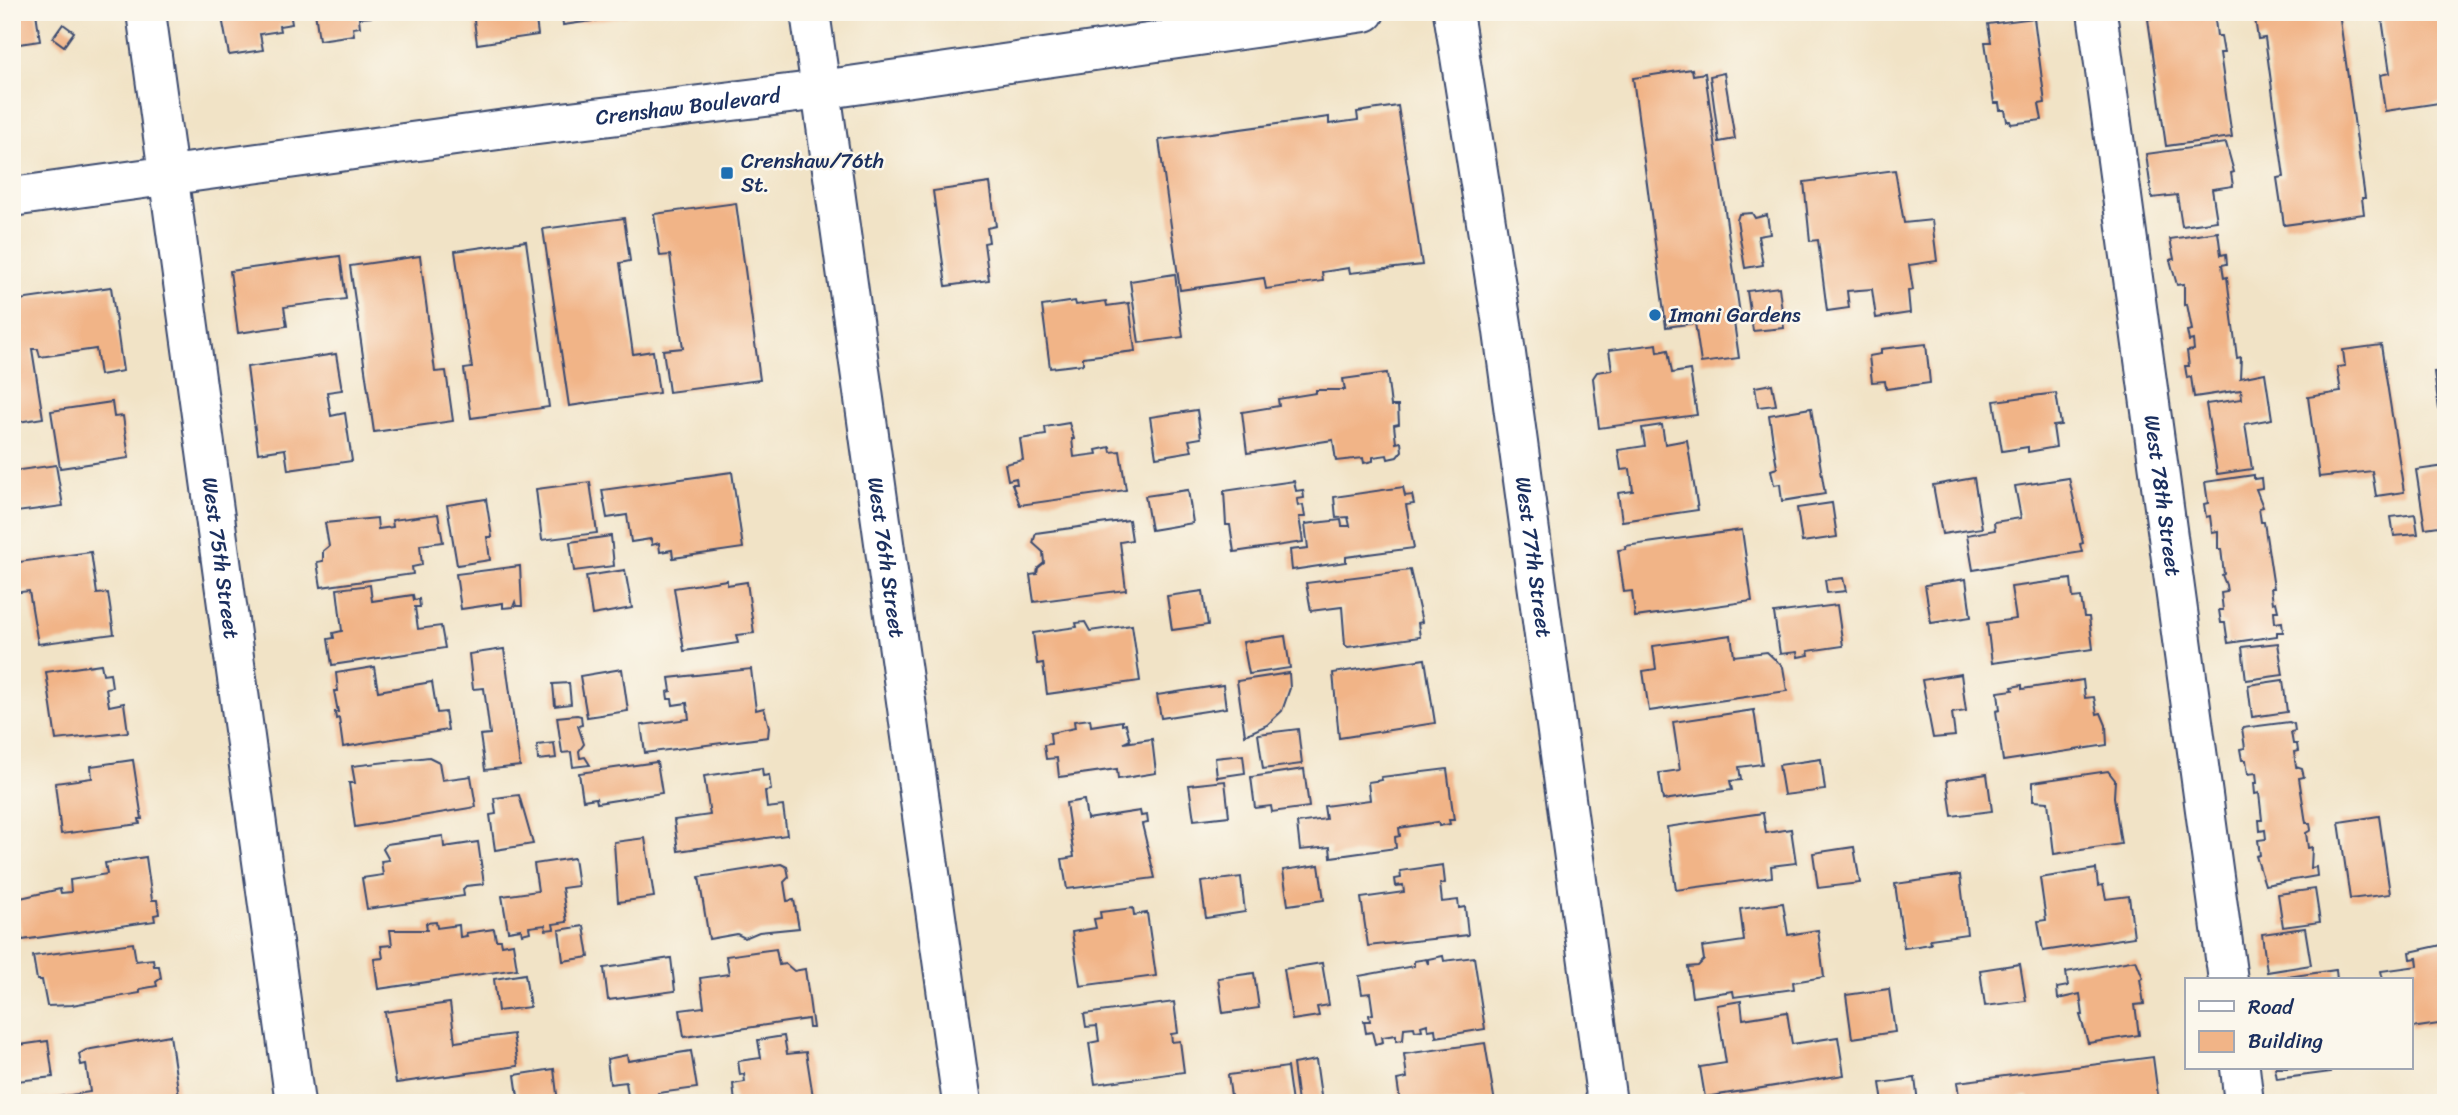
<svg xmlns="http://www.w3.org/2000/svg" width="2458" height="1115" font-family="Sriracha,sans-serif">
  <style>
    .building { fill: #f1b487 }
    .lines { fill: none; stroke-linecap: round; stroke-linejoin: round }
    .minor-casing { stroke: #3b4a6e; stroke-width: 42 }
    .tertiary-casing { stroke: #3b4a6e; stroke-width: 42 }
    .primary-casing { stroke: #3b4a6e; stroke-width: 42 }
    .minor { stroke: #fff; stroke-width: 38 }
    .tertiary { stroke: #fff; stroke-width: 38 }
    .primary { stroke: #fff; stroke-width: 38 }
    .poi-dot { fill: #1f6fb2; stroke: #fbf7ec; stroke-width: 2.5 }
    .labels { text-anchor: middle; stroke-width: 5; stroke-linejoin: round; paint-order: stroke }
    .street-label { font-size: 21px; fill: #1b2f5e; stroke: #fbf7ec }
    .poi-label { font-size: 21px; fill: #1b2f5e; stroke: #fbf7ec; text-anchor: start }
  </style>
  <rect width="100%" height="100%" fill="#fbf7ec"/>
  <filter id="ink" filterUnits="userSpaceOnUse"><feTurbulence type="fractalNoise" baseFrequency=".0143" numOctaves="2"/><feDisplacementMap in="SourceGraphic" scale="14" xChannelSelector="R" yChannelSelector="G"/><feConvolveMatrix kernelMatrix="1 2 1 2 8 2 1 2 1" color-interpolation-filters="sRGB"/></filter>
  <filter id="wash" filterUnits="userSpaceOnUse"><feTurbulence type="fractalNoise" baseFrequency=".00686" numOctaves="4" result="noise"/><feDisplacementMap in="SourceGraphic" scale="28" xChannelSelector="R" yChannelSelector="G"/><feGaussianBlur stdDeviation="1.57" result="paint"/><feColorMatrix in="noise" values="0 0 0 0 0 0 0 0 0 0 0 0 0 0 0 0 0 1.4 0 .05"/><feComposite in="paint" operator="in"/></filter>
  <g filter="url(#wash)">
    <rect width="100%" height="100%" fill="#f1e3c6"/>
    <g id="blocks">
      <g class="building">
        <polygon points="12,12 36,12 40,41 12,45"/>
        <polygon points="221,12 290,12 292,24 279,26 280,31 260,34 263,50 229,55"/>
        <polygon points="315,12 370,12 371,17 359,18 360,27 353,28 354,35 319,40"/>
        <polygon points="473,12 535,12 538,35 477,44"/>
        <polygon points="561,12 628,12 628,16 563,25"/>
        <polygon points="2192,12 2214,12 2217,36 2221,36 2224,53 2220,53 2232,137 2166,146 2148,19"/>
        <polygon points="2254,12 2339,13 2365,198 2362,198 2364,214 2284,225 2277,178 2284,177 2265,38 2258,39"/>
        <polygon points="2381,12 2446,12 2446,102 2385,111 2380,75 2390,73"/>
        <polygon points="2034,18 2045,103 2039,104 2042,120 2011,124 2010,121 2007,121 2005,110 2000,110 1999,103 1994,103 1985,42 1991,42 1988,24"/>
        <polygon points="63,24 74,32 64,46 53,38"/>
        <polygon points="1692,69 1693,75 1705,73 1740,314 1733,315 1739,358 1701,363 1695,323 1666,327 1633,78"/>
        <polygon points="1724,73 1735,139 1719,142 1710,76"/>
        <polygon points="1398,106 1422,265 1350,273 1349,268 1322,272 1323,281 1266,289 1264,278 1180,290 1159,140 1329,117 1329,124 1358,120 1357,112"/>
        <polygon points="2226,143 2234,172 2231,173 2233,186 2212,189 2217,221 2182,226 2177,195 2152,198 2146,154"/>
        <polygon points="1895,170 1904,223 1932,220 1937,261 1909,265 1913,290 1908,291 1910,313 1876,318 1872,289 1847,291 1849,308 1827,311 1818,240 1810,241 1804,182"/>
        <polygon points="990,183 996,226 987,228 989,242 984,243 989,280 946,286 933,191"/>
        <polygon points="736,203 760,380 669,392 663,350 683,348 670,255 660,256 654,214"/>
        <polygon points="1752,213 1755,218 1767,215 1770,234 1758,236 1763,265 1745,268 1737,220 1739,214"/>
        <polygon points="624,218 630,261 620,263 633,354 653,351 659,393 569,406 543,229"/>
        <polygon points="2218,232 2221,255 2226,254 2227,264 2222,265 2224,278 2227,277 2237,358 2241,357 2240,378 2265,373 2272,419 2245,424 2252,469 2217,474 2206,404 2242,399 2241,390 2194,397 2191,377 2187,378 2185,366 2189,366 2187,351 2194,350 2193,340 2189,341 2187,331 2192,330 2187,304 2184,305 2184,284 2177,285 2170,260 2174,259 2170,239"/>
        <polygon points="526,241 549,407 471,418 464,369 472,368 455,251"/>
        <polygon points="340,256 346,299 284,307 287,326 238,333 230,271"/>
        <polygon points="420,256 435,372 446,371 453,421 374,432 350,266"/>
        <polygon points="1175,274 1183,337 1139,343 1130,281"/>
        <polygon points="111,287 123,371 100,375 96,349 40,357 38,349 32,349 43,418 12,423 12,301"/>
        <polygon points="1779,287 1784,328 1753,331 1747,291"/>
        <polygon points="1075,301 1076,305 1106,301 1107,306 1129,303 1135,351 1083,357 1083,364 1050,368 1042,306"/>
        <polygon points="1657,344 1658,352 1668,350 1672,373 1690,370 1697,415 1599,428 1593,378 1597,372 1612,370 1609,350"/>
        <polygon points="1926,344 1930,383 1886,389 1885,381 1872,382 1869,356 1881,354 1881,349"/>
        <polygon points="2381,345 2404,492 2376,496 2372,471 2319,477 2308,397 2341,392 2337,367 2345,366 2343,350"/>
        <polygon points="336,354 342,390 327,392 331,416 345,413 352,461 288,470 285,449 258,453 247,367"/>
        <polygon points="2446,371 2446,408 2439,409 2434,372"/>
        <polygon points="1387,373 1391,406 1398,406 1399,424 1394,425 1396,443 1401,442 1402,451 1397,457 1388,459 1387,455 1373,457 1373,461 1364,463 1363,458 1336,461 1333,440 1247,453 1242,412 1279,406 1278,399 1316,393 1316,390 1345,390 1343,379"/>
        <polygon points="1772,384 1776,405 1758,407 1755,387"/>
        <polygon points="2056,393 2061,425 2053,426 2056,447 2028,452 2028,447 2002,451 1994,401"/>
        <polygon points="112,402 114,417 123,416 129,458 60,468 51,411"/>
        <polygon points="1811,408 1825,494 1782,501 1780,484 1774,485 1771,470 1777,468 1769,415"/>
        <polygon points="1197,410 1201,438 1189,440 1192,451 1156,457 1150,417"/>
        <polygon points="1069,423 1074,439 1072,439 1074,457 1097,454 1096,450 1110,447 1111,452 1120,451 1126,490 1020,505 1012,484 1017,484 1016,478 1008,480 1005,464 1023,460 1020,439 1046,435 1045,427"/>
        <polygon points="1662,425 1665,444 1687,440 1698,510 1622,521 1618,493 1633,491 1630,469 1621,470 1618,450 1645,446 1642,428"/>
        <polygon points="56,465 63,506 17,512 12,471"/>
        <polygon points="2446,466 2446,525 2425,528 2416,470"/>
        <polygon points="732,472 743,548 673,558 672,550 660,552 659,543 652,545 651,539 631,542 627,515 607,518 602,490"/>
        <polygon points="2254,475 2254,479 2261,478 2262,488 2256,489 2263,507 2259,508 2261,522 2264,522 2274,588 2271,588 2273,603 2276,602 2278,611 2274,611 2275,623 2282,622 2283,632 2277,632 2277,636 2228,643 2225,623 2221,623 2219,610 2223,610 2221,593 2227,592 2226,585 2222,575 2224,574 2221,549 2218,549 2218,531 2212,532 2210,516 2206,517 2204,504 2208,503 2205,482"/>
        <polygon points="1974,478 1982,528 1942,534 1933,485"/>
        <polygon points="2069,478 2083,543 2080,544 2082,552 1973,570 1967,535 1995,530 1994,522 2021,518 2015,486"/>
        <polygon points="1294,481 1296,491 1303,490 1304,498 1297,499 1298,506 1303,505 1305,517 1299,517 1303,542 1234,552 1230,525 1226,525 1224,491"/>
        <polygon points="590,482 597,533 542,540 536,489"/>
        <polygon points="1403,487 1405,496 1412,495 1414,504 1406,505 1414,548 1346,557 1346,562 1292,570 1290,550 1308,548 1305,524 1341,520 1342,526 1350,526 1348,517 1336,518 1334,497"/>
        <polygon points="1188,490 1193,523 1151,530 1145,496"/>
        <polygon points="486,499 492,537 487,537 490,560 457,565 447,505"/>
        <polygon points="1832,503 1837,537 1802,542 1797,508"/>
        <polygon points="438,514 443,542 420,545 422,565 412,567 413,574 321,587 317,562 323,561 323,551 329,546 325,523 377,518 378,529 393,527 392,520"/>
        <polygon points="2415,514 2418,534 2394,536 2391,517"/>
        <polygon points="1129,520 1132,540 1120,542 1126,590 1034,602 1030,575 1037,574 1038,568 1044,563 1043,552 1033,543 1036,533"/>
        <polygon points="1742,530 1752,601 1635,617 1632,591 1624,592 1618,550 1626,549 1625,546"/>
        <polygon points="611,536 614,566 574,571 570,542"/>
        <polygon points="91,552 97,594 108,593 114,634 38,644 29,591 12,593 12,563"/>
        <polygon points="520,566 522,606 516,606 515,602 513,607 503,608 503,603 461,609 456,574"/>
        <polygon points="625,570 632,608 592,615 586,576"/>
        <polygon points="1410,570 1422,622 1418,623 1420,637 1348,647 1345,645 1342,607 1311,611 1306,583"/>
        <polygon points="1843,578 1846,591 1827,593 1825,580"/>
        <polygon points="1966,579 1971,617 1931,623 1925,585"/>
        <polygon points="2071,579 2073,598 2081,597 2084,617 2089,617 2093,649 1992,663 1987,623 2016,619 2011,587"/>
        <polygon points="727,580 727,585 747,582 754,633 736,635 738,643 684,651 674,588"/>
        <polygon points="370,585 372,601 413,595 414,600 419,599 420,607 415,607 418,629 441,626 445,648 332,665 328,639 334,638 333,633 342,631 337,589"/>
        <polygon points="1203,591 1208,625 1172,630 1167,596"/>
        <polygon points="1837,605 1843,646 1808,651 1809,655 1798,657 1797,652 1780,654 1774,613"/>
        <polygon points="1085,622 1090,631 1132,625 1140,681 1047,694 1043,663 1037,664 1033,633 1077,627 1076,623"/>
        <polygon points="1731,635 1734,656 1767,652 1783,667 1787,691 1649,711 1643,671 1656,669 1653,646"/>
        <polygon points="1285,636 1290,668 1249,674 1243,642"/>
        <polygon points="2278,643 2283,675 2246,680 2242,647"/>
        <polygon points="504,649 520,766 485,770 480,735 490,734 484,688 473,689 469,654"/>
        <polygon points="1425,659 1435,723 1339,738 1333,673"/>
        <polygon points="101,664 103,674 110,673 112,687 106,688 109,706 124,703 128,732 56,740 46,672"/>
        <polygon points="374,667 378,691 432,682 437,713 445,712 448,730 343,747 339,718 336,719 335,712 338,712 334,691 338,691 336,673"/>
        <polygon points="622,669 628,711 587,717 580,676"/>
        <polygon points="751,669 756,710 764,708 769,727 768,737 645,753 641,725 689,719 687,703 673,705 672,699 668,699 667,692 671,691 669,678"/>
        <polygon points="1289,673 1290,688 1282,711 1267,725 1245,735 1237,681"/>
        <polygon points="1961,674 1966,711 1952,713 1955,736 1933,738 1922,680"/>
        <polygon points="2083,680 2085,698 2094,697 2097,714 2101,713 2106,725 2107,745 2003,761 1996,711 2000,710 1998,692 2013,690 2012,687 2022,685 2022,689"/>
        <polygon points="2283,680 2287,712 2252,717 2248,685"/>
        <polygon points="569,683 571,704 555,706 553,684"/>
        <polygon points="1223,685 1226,708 1161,718 1157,695"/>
        <polygon points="1754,710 1762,764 1739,767 1741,780 1730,781 1732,790 1663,800 1659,773 1680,770 1673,722"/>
        <polygon points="577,715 581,716 582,725 578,726 584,744 579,751 580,758 585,757 590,765 573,767 571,752 562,753 557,717"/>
        <polygon points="1090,719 1091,726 1122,721 1122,725 1126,724 1130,740 1124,743 1152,739 1156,773 1118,779 1117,769 1059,777 1057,758 1046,759 1044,745 1051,744 1050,733 1075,728 1074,721"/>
        <polygon points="2289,722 2294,724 2295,731 2291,732 2293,744 2297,744 2298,751 2294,752 2296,767 2302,769 2304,777 2299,778 2306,823 2310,823 2311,830 2306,833 2308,848 2312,847 2311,868 2316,867 2317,876 2265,885 2256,856 2260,855 2258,840 2266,839 2265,830 2260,831 2259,820 2262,820 2259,793 2255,794 2254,783 2257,783 2256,773 2248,774 2246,760 2242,760 2240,749 2245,748 2242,728"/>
        <polygon points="1298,729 1302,764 1263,769 1258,734"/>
        <polygon points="554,743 556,758 538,760 537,745"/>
        <polygon points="1243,755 1245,773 1217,777 1215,758"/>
        <polygon points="429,757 439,762 442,780 471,776 476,807 355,827 349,783 355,783 352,766"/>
        <polygon points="1821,759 1825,790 1784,795 1779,765"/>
        <polygon points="133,760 142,819 139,819 140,824 61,834 55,783 92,778 91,766"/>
        <polygon points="657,762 662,793 597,803 596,798 583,800 579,773"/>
        <polygon points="762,768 763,776 769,775 771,790 765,791 767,808 783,806 787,835 678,851 674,820 710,815 704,776"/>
        <polygon points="1304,769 1309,807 1272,812 1271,806 1255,808 1251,777"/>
        <polygon points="1447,769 1454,820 1449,820 1450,824 1439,826 1438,822 1399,828 1400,836 1395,837 1396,848 1331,857 1330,847 1300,850 1297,823 1326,819 1324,806 1370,800 1368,782 1382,780 1381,777"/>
        <polygon points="2108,771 2115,780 2114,797 2121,844 2054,854 2048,802 2033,801 2033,782"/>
        <polygon points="1987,774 1992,811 1952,816 1947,780"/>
        <polygon points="1225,781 1229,816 1194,820 1189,785"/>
        <polygon points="519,795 533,844 495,850 490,815 496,814 494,798"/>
        <polygon points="1084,800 1087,819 1140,811 1141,816 1147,815 1148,823 1142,824 1155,878 1067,889 1062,859 1074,857 1066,803"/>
        <polygon points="1763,813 1766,833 1791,829 1796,863 1771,866 1772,877 1676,890 1667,827"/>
        <polygon points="2379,816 2390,894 2350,899 2339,822"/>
        <polygon points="443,836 444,847 478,842 484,884 466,886 463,889 464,896 367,909 362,878 383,875 381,861 389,860 383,849 387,844"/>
        <polygon points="645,838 654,897 618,902 614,842"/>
        <polygon points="1854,847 1860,883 1818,888 1813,853"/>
        <polygon points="146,857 152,900 157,900 159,914 154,915 155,921 22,940 16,899 60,889 61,893 71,892 70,880 107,874 105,863"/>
        <polygon points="574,858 578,886 562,888 567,922 553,924 554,929 546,930 545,925 529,927 530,932 522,934 521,929 508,931 502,896 538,891 534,864"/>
        <polygon points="781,864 787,867 789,877 784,882 787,901 794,900 799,928 759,932 745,938 737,934 709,939 699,877"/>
        <polygon points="1319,865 1324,900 1288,905 1283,870"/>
        <polygon points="1443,865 1445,883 1440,884 1442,902 1458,900 1459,908 1465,907 1468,935 1368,946 1361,898 1404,892 1403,885 1396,886 1395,879 1401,878 1400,871"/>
        <polygon points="2096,869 2098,886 2103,885 2106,899 2129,896 2134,937 2043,951 2038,921 2046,920 2040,878"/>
        <polygon points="1960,875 1967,934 1930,939 1931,944 1904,948 1895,884"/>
        <polygon points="1241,877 1245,912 1206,918 1201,882"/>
        <polygon points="2315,889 2320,922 2283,927 2278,894"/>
        <polygon points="1783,903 1788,935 1818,930 1824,977 1793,982 1794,989 1734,997 1733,991 1692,997 1688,967 1698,966 1704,960 1702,947 1744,941 1740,909"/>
        <polygon points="1133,908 1134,915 1147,913 1156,976 1080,986 1072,932 1096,928 1094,919 1101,918 1100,912"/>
        <polygon points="436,922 437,928 459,925 460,937 467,936 466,933 494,929 496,940 501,940 502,945 513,943 517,969 378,989 374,959 383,958 381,946 392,945 390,930 427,930 426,923"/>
        <polygon points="584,926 589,957 563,961 559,930"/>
        <polygon points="2305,928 2311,965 2267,972 2262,934"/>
        <polygon points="133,943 136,961 153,959 154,966 159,966 161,978 156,982 157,986 140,989 140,993 72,1005 47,1006 42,980 37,980 33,956"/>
        <polygon points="2446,944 2446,1023 2411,1028 2411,980 2383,980 2381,971 2418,966 2417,958 2411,959 2410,952"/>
        <polygon points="776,949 779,965 786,964 794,971 805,969 813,1028 809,1028 808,1019 684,1037 680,1010 704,1007 700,978 729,974 726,956"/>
        <polygon points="1443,956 1444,961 1474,957 1485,1029 1436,1037 1435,1029 1428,1030 1427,1024 1421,1026 1422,1030 1415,1031 1414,1027 1404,1028 1403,1040 1396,1041 1396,1035 1382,1037 1383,1042 1375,1044 1372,1032 1366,1033 1364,1021 1370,1021 1369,1015 1373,1014 1370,993 1362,994 1359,976 1414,966 1414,961 1426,959 1428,964 1428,959"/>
        <polygon points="671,958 675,991 608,1000 604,968"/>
        <polygon points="2136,960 2143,978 2140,979 2144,1004 2135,1005 2139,1035 2088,1043 2080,1015 2083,1015 2080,994 2058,999 2057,988 2068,986 2066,972"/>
        <polygon points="1322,963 1329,1005 1317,1007 1319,1016 1292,1020 1284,969"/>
        <polygon points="2020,964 2026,1001 1985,1006 1980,970"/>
        <polygon points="2336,970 2337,980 2287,980 2287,977"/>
        <polygon points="1254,973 1259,1008 1223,1013 1218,978"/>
        <polygon points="525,974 530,1007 498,1011 494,979"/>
        <polygon points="1889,989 1895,1032 1852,1038 1846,995"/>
        <polygon points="1741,1001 1743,1019 1787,1012 1792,1044 1838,1037 1844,1075 1705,1097 1700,1067 1726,1063 1717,1005"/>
        <polygon points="1174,1002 1178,1033 1171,1034 1172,1042 1180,1041 1184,1072 1095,1084 1089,1043 1099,1041 1097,1026 1086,1027 1084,1014"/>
        <polygon points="450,1003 455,1042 513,1034 518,1066 396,1083 385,1012"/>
        <polygon points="170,1035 180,1103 38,1103 38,1100 90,1092 86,1064 81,1065 79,1054 86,1050"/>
        <polygon points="784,1036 787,1054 806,1052 814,1103 735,1103 733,1084 745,1082 744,1074 740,1075 738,1061 761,1058 758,1040"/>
        <polygon points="48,1041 53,1077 17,1081 12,1046"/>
        <polygon points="1485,1043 1495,1103 1400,1101 1397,1080 1407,1078 1404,1054"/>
        <polygon points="691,1051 697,1088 658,1093 660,1103 629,1103 626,1082 610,1084 607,1059 627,1055 628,1061"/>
        <polygon points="2153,1057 2159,1103 2029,1103 2028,1096 2019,1097 2020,1103 1960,1103 1957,1082"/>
        <polygon points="1316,1060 1322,1103 1298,1103 1293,1064"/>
        <polygon points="1287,1067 1292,1103 1232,1103 1228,1075"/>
        <polygon points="2275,1068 2330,1068 2331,1072 2277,1079"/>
        <polygon points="554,1069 558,1103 519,1103 515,1075"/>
        <polygon points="1915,1078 1918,1103 1883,1103 1880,1083"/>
        <polygon points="1825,1097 1826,1103 1792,1103 1792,1101"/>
      </g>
    </g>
  </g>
  <g filter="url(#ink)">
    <use href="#blocks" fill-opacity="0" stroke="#3b4a6e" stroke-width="2"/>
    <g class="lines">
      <g class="minor-casing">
        <g id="minor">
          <path id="s1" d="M 146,12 L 295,1103"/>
          <path id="s2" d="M 1453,12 L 1502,324 L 1607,1103"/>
          <path id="s3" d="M 2097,12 L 2228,980"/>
          <path id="s4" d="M 821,90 L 962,1103"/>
          <polyline points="2240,1068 2244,1103"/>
        </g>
      </g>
      <g class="tertiary-casing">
        <polyline id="tertiary" points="810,12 821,90"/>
      </g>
      <g class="primary-casing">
        <g id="primary">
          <path id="s5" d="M 12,197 L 513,128 L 821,90 L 1365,12"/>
        </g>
      </g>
      <use href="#minor" class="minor"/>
      <use href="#tertiary" class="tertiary"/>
      <use href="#primary" class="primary"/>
    </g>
  </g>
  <g class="poi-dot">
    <rect x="720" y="166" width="14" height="14" rx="3.5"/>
    <circle cx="1655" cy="315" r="7"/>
  </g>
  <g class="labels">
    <g class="street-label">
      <text dy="7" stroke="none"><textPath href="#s5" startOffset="682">Crenshaw Boulevard</textPath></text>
      <text dy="7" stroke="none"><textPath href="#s3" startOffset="488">West 78th Street</textPath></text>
      <text dy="7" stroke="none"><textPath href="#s1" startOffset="551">West 75th Street</textPath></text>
      <text dy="7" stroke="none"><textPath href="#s4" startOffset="472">West 76th Street</textPath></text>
      <text dy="7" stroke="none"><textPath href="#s2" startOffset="551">West 77th Street</textPath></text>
    </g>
    <g class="poi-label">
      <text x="741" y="168">Crenshaw/76th<tspan x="741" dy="24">St.</tspan></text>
      <text x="1669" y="322">Imani Gardens</text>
    </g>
  </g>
  <rect width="2458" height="1115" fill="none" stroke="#fbf7ec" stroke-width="42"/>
  <rect x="2185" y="978" width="228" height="91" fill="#fbf7ec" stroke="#a1a7b3" stroke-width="2"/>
  <rect x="2199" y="1001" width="35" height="10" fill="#ffffff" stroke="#a1a7b3" stroke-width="2"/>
  <text x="2248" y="1014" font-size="21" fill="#1b2f5e">Road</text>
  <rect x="2199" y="1031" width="35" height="21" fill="#f1b487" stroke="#a1a7b3" stroke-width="2"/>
  <text x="2248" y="1048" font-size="21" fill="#1b2f5e">Building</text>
</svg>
